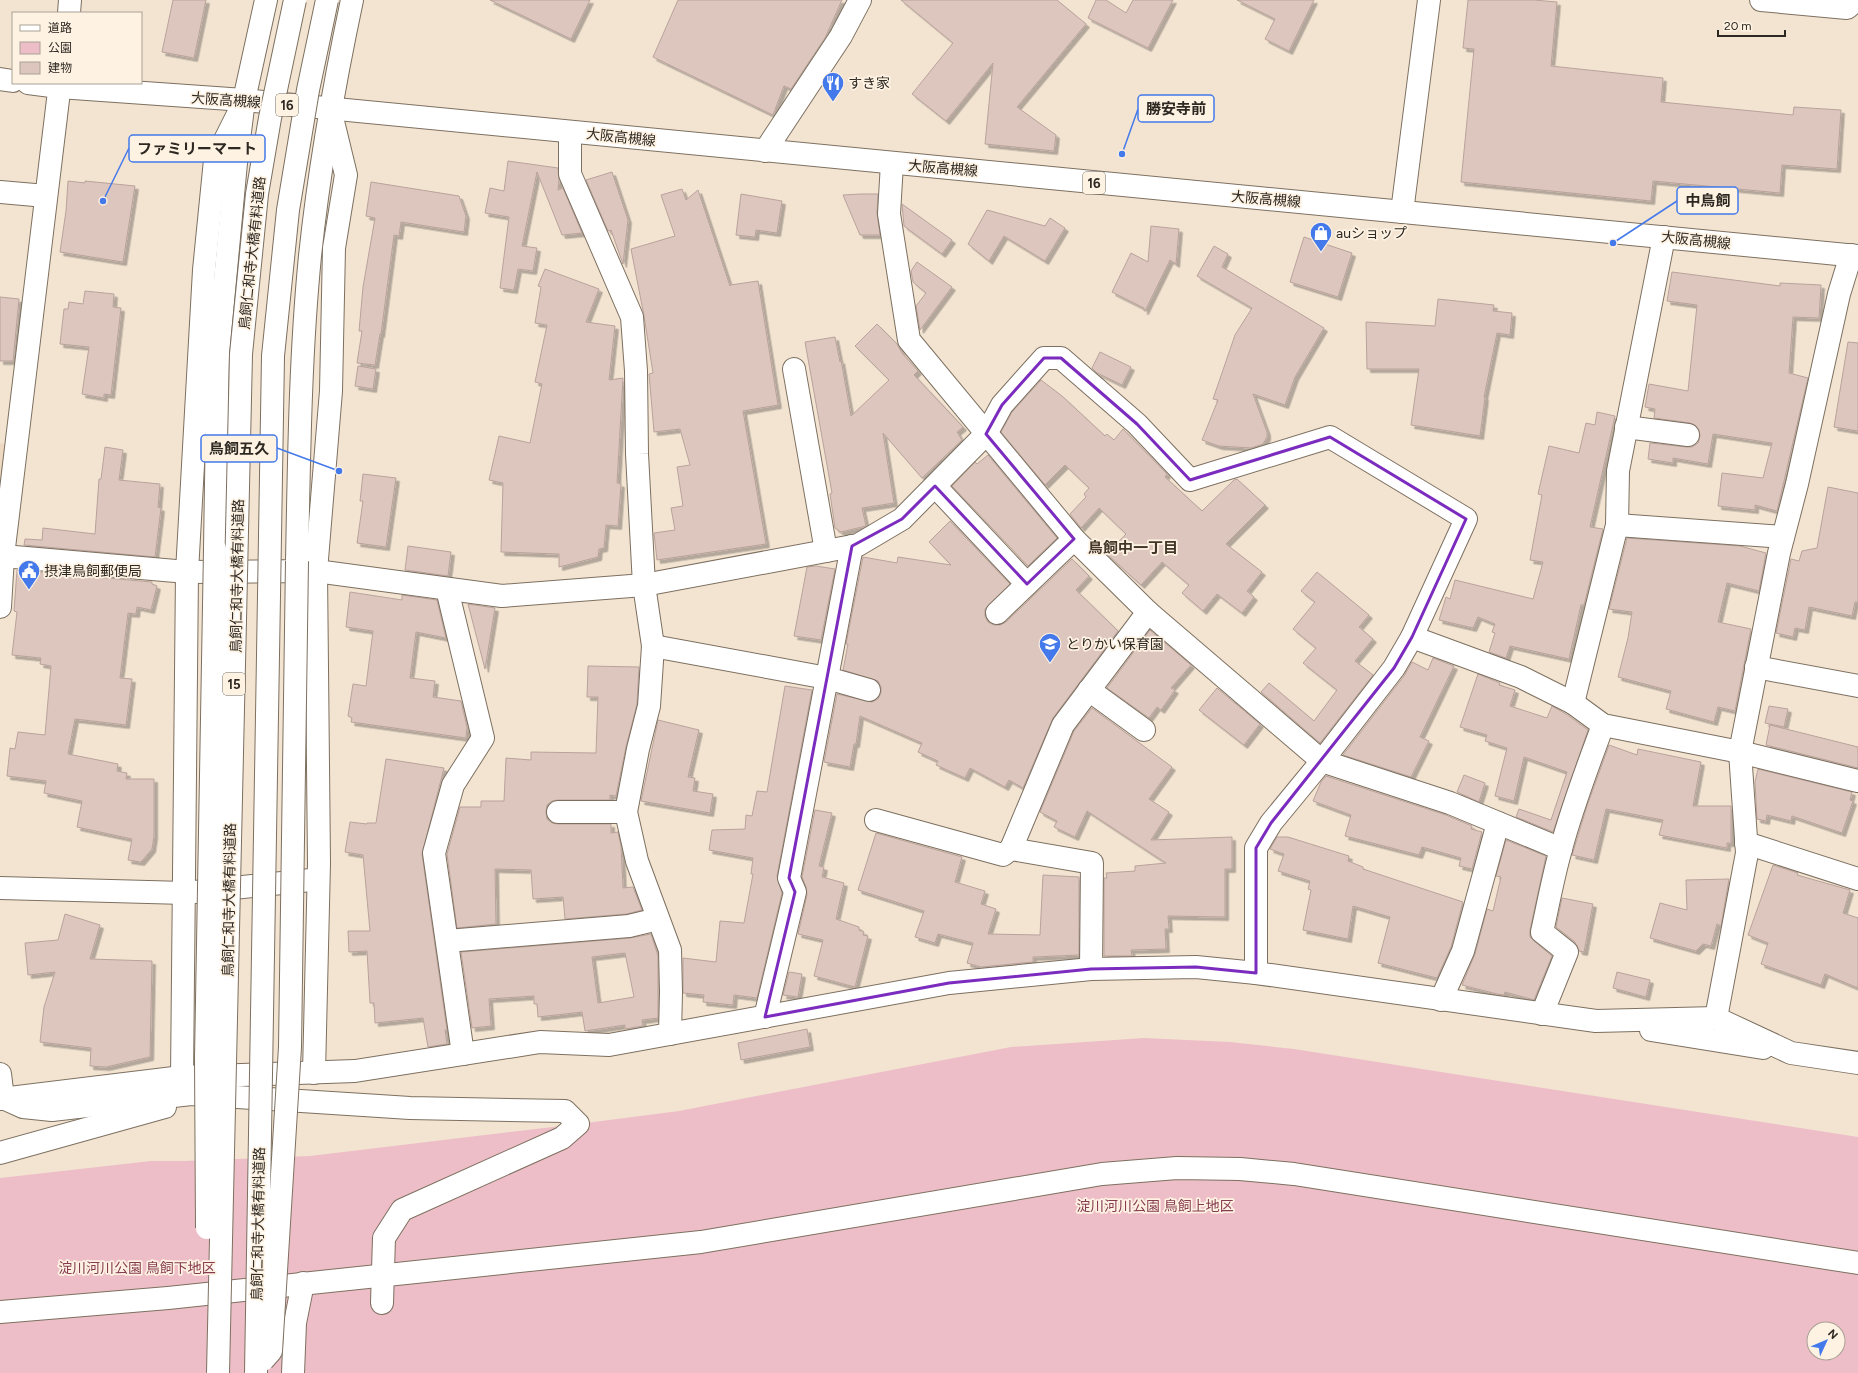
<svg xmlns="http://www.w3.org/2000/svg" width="1858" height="1373" font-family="Figtree,'Noto Sans JP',sans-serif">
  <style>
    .built { fill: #edd9c1 }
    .green { fill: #edbec7; fill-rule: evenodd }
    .building { fill: #ddc6be; stroke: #b9a29b; fill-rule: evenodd; filter: url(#shadow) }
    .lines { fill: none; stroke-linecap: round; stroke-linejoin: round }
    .minor-casing { stroke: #7d7060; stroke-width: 24 }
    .major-casing { stroke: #7d7060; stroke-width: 24 }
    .minor { stroke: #fff; stroke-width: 22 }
    .major { stroke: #fff; stroke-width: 22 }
    .major-bridge-casing { stroke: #7d7060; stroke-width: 24; stroke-linecap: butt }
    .major-bridge { stroke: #fff; stroke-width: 22 }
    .marked { fill: none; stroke: #7b2cbf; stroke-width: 3; stroke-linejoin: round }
    .labels { text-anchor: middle; stroke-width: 3.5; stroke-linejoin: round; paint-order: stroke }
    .shield { fill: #fef2e3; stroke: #6c655b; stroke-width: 1 }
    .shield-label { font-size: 13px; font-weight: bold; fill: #2d2821 }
    .poi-label { font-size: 14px; fill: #2d2821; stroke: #fef2e3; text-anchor: start }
    .street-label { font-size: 14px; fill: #2d2821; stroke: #fef2e3 }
    .park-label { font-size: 14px; fill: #863b50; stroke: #fef2e3 }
    .neighbourhood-label { font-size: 15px; font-weight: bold; fill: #423628; stroke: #fef2e3 }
    .leader { fill: none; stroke: #4379ea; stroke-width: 1.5 }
    .callout-dot { fill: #4379ea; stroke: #fef2e3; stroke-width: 1.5 }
    .callout { fill: #fef2e3; stroke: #4379ea; stroke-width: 1.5 }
    .callout-label { font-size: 15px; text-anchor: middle; font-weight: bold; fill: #2d2821 }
  </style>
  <defs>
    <filter id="shadow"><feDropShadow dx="3.5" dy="3.5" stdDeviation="0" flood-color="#0004"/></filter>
  </defs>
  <rect width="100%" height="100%" fill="#f3e4d2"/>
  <polygon class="built" points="0,443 8,445 0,530"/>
  <path class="green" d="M 1144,1038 L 1230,1042 L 1294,1049 L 1858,1137 L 1858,1373 L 0,1373 L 0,1178 L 151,1161 L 184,1161 L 310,1156 L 578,1124 L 679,1111 L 1011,1047 ZM 1814,1329 L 1838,1329 L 1838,1353 L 1814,1353 Z"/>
  <g class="building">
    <polygon points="173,0 206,0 194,58 162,52"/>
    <polygon points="490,0 590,0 571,39"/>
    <polygon points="678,0 842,0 825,38 791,89 784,86 773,115 653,57"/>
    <polygon points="901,0 1057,0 1086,24 1017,107 1056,135 1054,151 985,144 993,63 946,121 912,94 953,43"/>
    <polygon points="1096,0 1106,0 1126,13 1133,0 1173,0 1148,48 1088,18"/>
    <polygon points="1237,0 1314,0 1289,51 1265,39 1275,19"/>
    <polygon points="1468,0 1534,0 1557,2 1551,66 1663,78 1661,102 1793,115 1794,107 1841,110 1837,169 1782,165 1780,193 1653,181 1651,201 1461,182 1474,49 1463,48"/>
    <polygon points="508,161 558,168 559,180 558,190 563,188 582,233 562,235 537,172 522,246 537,248 533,271 518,269 514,290 500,288 509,217 485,213 490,188 504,191"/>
    <polygon points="612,172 628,220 623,264 611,230 608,231 586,180"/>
    <polygon points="68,181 85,183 85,181 135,186 123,262 60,252 66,211"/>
    <polygon points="371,182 459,196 466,216 464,232 401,222 399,236 394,235 381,334 380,334 375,365 357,363 362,331 359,331 363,287 375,218 366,216"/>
    <polygon points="682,189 686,200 698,190 730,286 730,285 758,281 778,405 743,411 766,544 657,560 654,533 675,530 671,508 683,506 677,467 690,465 680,429 654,432 649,374 653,373 644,316 631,249 675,236 661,195"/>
    <polygon points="741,194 782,201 777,233 756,230 755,237 736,235"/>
    <polygon points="860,194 878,194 877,213 880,235 860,235 843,195"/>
    <polygon points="902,204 952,240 942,254 904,226"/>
    <polygon points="987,210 1045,226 1050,218 1065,228 1045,261 1004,236 989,261 968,244"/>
    <polygon points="1151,226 1179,229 1176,264 1170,260 1145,311 1144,311 1144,308 1112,292 1131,253 1148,262"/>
    <polygon points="1304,237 1352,253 1338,297 1290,282"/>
    <polygon points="1214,246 1228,254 1222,267 1324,328 1295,377 1285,405 1253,394 1267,432 1267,437 1263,444 1251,448 1219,446 1202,440 1218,400 1213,399 1235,335 1252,308 1197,276"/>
    <polygon points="917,262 952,287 920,330 916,306 926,293 913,282 911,271"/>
    <polygon points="545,269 599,289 586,322 615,326 609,380 623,378 617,483 621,484 618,526 606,525 604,548 599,549 598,557 559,567 559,554 501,552 503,483 489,480 499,436 530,443 542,384 535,382 547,325 535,323 541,287 538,286"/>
    <polygon points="1672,272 1780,286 1780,283 1821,285 1819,318 1793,317 1789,373 1808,378 1777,511 1755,505 1755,510 1718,506 1722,473 1763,478 1772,443 1713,434 1708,464 1673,458 1673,463 1648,459 1650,443 1687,447 1692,447 1698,443 1700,436 1699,430 1695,425 1690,423 1654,418 1655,409 1645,407 1649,384 1688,391 1697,305 1667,301"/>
    <polygon points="85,291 114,294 113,307 121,308 111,395 104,394 104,398 82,394 89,347 60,344 64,309 68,309 69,302 83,304"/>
    <polygon points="0,297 19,299 13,361 0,361"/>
    <polygon points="1438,299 1494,305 1493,311 1512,313 1510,335 1497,333 1484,397 1485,397 1480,436 1411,425 1419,369 1367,369 1366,322 1435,326"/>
    <polygon points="877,324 897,344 902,353 918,371 914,375 963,427 957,432 962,440 922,478 883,433 894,503 862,508 866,526 841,532 835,528 830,494 832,493 805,342 835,337 840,362 841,360 851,416 889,380 855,346"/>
    <polygon points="1848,342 1858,343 1858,431 1834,427"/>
    <polygon points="1100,352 1131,367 1122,385 1097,373 1092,368"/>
    <polygon points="358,366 376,369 373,389 355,386"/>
    <polygon points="1041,380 1062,396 1105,436 1107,434 1114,440 1123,429 1167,474 1165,477 1202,511 1234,480 1237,479 1265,505 1226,544 1262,572 1247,591 1254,597 1242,613 1217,594 1203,611 1182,593 1189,585 1162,562 1141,585 1107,554 1126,534 1099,508 1081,528 1070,514 1086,497 1084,494 1089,488 1065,465 1045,485 1001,432 1012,412"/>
    <polygon points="1597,412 1615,416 1590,527 1603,529 1584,605 1581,605 1569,659 1510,646 1506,658 1489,652 1495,633 1492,632 1495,624 1478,617 1473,628 1439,620 1446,597 1450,599 1455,580 1533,599 1543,562 1530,560 1542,495 1538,494 1549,446 1579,453 1586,423 1595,425"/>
    <polygon points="105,447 123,450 119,480 160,484 158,507 161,508 155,557 24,545 25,539 42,540 43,528 95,534 99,479 101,479"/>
    <polygon points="988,455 1057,538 1028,566 952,486 975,462 977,464"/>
    <polygon points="363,474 396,478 386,547 357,543 363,501 360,501"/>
    <polygon points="1828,487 1858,493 1858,602 1855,602 1852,616 1809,607 1805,630 1795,628 1793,637 1776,633 1791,559 1799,561 1802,551 1817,548"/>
    <polygon points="950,521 1010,584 985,609 985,616 988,622 994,625 1000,625 1006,622 1072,559 1089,576 1076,590 1118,631 1053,718 1023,788 1009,780 1005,787 970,768 965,778 936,765 938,761 918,752 922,743 860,716 856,744 854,744 850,767 824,762 837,694 872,702 878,699 881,693 881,687 878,681 843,670 848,644 846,644 863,557 897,563 898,557 951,565 929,542"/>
    <polygon points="1627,538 1740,546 1766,553 1759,591 1727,583 1718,622 1751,629 1735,711 1718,707 1714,722 1666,709 1671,691 1618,677 1628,638 1632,612 1609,609"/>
    <polygon points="408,546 451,552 448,576 405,570"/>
    <polygon points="816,566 835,569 821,640 794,636 807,567"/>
    <polygon points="17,570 152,582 152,584 157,586 151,610 137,607 136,614 128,613 120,678 132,679 126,725 75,719 68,754 118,764 117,771 127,773 126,779 154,779 154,836 152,849 141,862 128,860 132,839 77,827 82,801 44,793 46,781 7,776 10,748 15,749 18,732 45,735 51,666 40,664 41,658 12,655 17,612 14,611"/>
    <polygon points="1317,572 1369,615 1359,627 1373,639 1355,661 1373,675 1320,743 1261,692 1269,683 1314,721 1337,690 1303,663 1316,648 1293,629 1315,602 1301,591"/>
    <polygon points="350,592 402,600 402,595 437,600 446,638 416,632 410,678 435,681 433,697 461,701 467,727 466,738 351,722 352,718 348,716 353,684 366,686 373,631 346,627"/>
    <polygon points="468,604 495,608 485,669"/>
    <polygon points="1150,630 1191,665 1171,688 1175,690 1161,710 1157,707 1149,718 1107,688"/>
    <polygon points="1433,658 1454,666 1420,737 1429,741 1411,777 1343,755 1404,676 1412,662 1428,670"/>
    <polygon points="588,666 639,667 637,704 626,747 616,796 610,795 610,800 558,800 552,801 547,805 546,812 547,819 552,823 558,824 611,824 611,833 618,832 621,846 623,888 633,887 642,910 627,914 565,919 563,897 533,899 531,870 495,869 496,924 457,928 447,854 460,807 481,807 481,801 504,801 506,758 531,760 531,752 596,753 598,697 587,697"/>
    <polygon points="1478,674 1500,683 1499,685 1515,690 1510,706 1547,718 1552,706 1566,714 1588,730 1553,832 1516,817 1519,809 1551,820 1567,772 1524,757 1514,801 1495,796 1507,748 1485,741 1487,735 1460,727"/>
    <polygon points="785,686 812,690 777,876 782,893 757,998 734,995 733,1005 703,1002 704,995 683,993 683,958 716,962 720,921 744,923 753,874 751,874 753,858 709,850 712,830 745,829 746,815 752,816 757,791 767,792"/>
    <polygon points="1217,688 1260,724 1244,745 1199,710"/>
    <polygon points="1769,706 1788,709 1784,727 1765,723"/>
    <polygon points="1092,708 1172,767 1149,799 1169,812 1151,840 1232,837 1232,869 1225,869 1225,917 1168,916 1169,929 1165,929 1166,949 1131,950 1132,956 1104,956 1104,878 1107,878 1106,873 1135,871 1135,866 1166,863 1087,811 1075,837 1054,827 1057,821 1040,812 1074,731"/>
    <polygon points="658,720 699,730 688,777 695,778 693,791 713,794 710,813 641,801"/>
    <polygon points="1770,725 1858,747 1858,768 1766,745"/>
    <polygon points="1609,745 1637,755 1638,749 1701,762 1693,806 1731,806 1731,843 1727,843 1727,848 1659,835 1663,820 1606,809 1594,860 1572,855 1587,806"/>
    <polygon points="386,759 444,768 422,854 447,1030 445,1030 447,1044 428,1047 423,1018 375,1023 374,1003 370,1003 367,951 349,952 348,931 370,931 363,855 345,852 350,822 367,824 367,823 376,823"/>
    <polygon points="1758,769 1852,792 1850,800 1853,801 1842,833 1792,816 1791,821 1767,815 1766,821 1757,819 1755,782"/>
    <polygon points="1464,775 1485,783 1479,802 1457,792"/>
    <polygon points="1326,776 1446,815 1472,826 1471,829 1482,832 1472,869 1459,866 1461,858 1422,847 1419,855 1345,836 1351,815 1313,801 1321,782"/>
    <polygon points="815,810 832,813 819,866 824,867 822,877 844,883 836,919 859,927 859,930 864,932 863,935 868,936 855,987 814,976 823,940 798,934 807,895 806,887 802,877"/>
    <polygon points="876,833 962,857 955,882 985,891 981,904 996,909 988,934 1040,935 1043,875 1079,877 1079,955 1033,957 1033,962 981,967 967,963 973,943 938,934 935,943 915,937 924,911 858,890"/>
    <polygon points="1277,837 1288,837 1349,856 1348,861 1363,867 1363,869 1463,902 1451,947 1437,978 1378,963 1390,917 1353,906 1348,939 1303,930 1311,890 1308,889 1310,881 1278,871 1284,854 1270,849"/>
    <polygon points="1506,840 1546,856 1530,930 1530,937 1534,941 1552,956 1534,1000 1505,992 1504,995 1497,994 1462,985 1475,954 1487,909 1493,911 1501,877 1496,876"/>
    <polygon points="1773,865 1798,873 1797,875 1850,890 1843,913 1858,918 1858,988 1825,974 1821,985 1761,964 1768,943 1748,935"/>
    <polygon points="1729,879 1721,926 1717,924 1711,946 1703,944 1696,951 1650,938 1660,903 1687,910 1686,880"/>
    <polygon points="1562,898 1593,904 1584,952 1579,951 1575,942 1556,927"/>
    <polygon points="65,914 100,925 90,959 152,961 150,1057 106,1067 90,1066 91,1048 40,1042 44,1007 55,972 28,975 25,943 58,940"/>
    <path d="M 651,934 L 658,956 L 658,1018 L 642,1020 L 643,1026 L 625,1029 L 625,1025 L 585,1031 L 582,1012 L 538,1017 L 537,1004 L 534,1004 L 534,996 L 489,999 L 491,1026 L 472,1028 L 461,952 L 630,938 ZM 625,953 L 634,997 L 598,1003 L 592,957 Z"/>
    <polygon points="789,972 802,974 798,997 783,995"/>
    <polygon points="1617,972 1650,980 1646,997 1613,988"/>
    <polygon points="807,1029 810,1047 741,1060 738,1043"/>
  </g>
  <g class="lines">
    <g class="minor-casing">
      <g id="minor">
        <polyline points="1761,0 1847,8 1856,0"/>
        <polyline points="69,13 70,0"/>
        <polyline points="570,132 570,174 632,317 636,371 637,454 644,585 653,646 649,706 638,749 626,812 637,861 670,950 671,992 670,1034"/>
        <polyline points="765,151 841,36 860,0"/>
        <polyline points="892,163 889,214 909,340 1074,539 1148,612 1322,761 1394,668 1412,637 1521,677 1573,703 1603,725 1740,752 1858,781"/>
        <polyline points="0,192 46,196"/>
        <polyline points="1402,212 1429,0"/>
        <polyline points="794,369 826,551"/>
        <polyline points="1626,427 1688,435"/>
        <polyline points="935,486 1027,584"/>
        <polyline points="1617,525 1783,537"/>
        <polyline points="3,556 187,572 316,571 502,596 644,585 858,545 902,519 986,434 1002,405 1044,358 1061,358 1137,424 1190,480 1330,437 1466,519 1412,637"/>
        <polyline points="447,589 483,738 453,785 434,853 463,1054"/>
        <polyline points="0,607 3,556 60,83"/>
        <polyline points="997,613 1074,539"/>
        <polyline points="653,646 827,678 869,690"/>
        <polyline points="1756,667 1858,686"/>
        <polyline points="1089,690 1144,730"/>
        <polyline points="1573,703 1617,525 1618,471 1664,237"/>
        <polyline points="558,812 626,812"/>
        <polyline points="876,820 1003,855 1011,849 1092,863 1091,969"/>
        <polyline points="1746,843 1858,879"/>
        <polyline points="1011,849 1063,725 1148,612"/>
        <polyline points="0,888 185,893 311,880"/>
        <polyline points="447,941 629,926 658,919"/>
        <polyline points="1256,973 1256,848 1271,823 1322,761 1450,803 1561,849"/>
        <polyline points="1441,1000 1463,951 1498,823"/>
        <path d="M 1542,1014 L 1567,952 L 1542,932 C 1548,905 1553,877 1561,849 C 1572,807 1588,766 1603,725"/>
        <polyline points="765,1017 795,892 789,878 852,546"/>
        <polyline points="1716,1018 1747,853 1740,752 1779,553 1797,484 1839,294 1851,255"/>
        <polyline points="1651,1030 1763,1048"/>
        <polyline points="314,1073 319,863 316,571 331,391 334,248 346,175 330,109"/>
        <polyline points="0,1074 3,1098 23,1107 52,1110 191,1094 410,1108 565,1111 578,1124 562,1138 402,1210 384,1238 382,1303"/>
        <polyline points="182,1077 187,572 204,270 215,160 242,106"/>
        <polyline points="0,1099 182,1077 355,1071 540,1042 609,1045 949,983 1091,969 1196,967 1256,973 1596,1021 1716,1018 1791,1053 1858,1063"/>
        <polyline points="0,1153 165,1107"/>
        <polyline points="0,1312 168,1298 701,1242 1102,1174 1177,1168 1240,1169 1294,1174 1858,1263"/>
        <polyline points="293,1373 295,1323 303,1283"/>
      </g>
    </g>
    <g class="major-casing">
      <g id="major">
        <polyline points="0,79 13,81"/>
        <polyline points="28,83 59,87 244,100 1858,256"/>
        <polyline points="215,549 218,355 236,163 244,100 266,0"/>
        <path d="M 297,561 C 299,459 300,358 310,256 C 319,170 334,85 352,0"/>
      </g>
    </g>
    <use href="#minor" class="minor"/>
    <use href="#major" class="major"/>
    <g class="major-bridge-casing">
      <g id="major-bridge">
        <polyline points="207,1228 206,1058 215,549"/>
        <polyline points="263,1360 271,1351 290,1047 297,561"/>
        <polyline points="218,1373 241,354 257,194 270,118 295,0"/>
        <polyline points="256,1373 273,356 288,210 308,90 327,0"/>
      </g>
    </g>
    <use href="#major-bridge" class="major-bridge"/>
  </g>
  <path class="marked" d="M 1044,358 L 1061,358 L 1137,424 L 1190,480 L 1330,437 L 1466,519 L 1412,637 L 1394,668 L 1271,823 L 1256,848 L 1256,973 L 1196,967 L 1091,969 L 949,983 L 765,1017 L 795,892 L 789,878 L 852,546 L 902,519 L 935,486 L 1027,584 L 1074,539 L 986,434 L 1002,405 Z"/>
  <defs>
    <g id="restaurant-pin" transform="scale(1.15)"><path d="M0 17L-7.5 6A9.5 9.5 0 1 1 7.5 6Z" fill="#4379ea" stroke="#fef2e3"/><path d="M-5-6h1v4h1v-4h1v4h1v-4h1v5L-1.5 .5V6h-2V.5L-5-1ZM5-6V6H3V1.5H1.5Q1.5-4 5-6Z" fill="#fff"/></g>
    <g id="shop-pin" transform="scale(1.15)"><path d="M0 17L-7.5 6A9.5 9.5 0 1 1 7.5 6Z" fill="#4379ea" stroke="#fef2e3"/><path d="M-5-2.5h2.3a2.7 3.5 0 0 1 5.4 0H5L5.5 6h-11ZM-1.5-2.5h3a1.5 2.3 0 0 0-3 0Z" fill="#fff"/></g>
    <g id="civic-pin" transform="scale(1.15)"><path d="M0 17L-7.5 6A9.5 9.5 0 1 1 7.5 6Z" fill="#4379ea" stroke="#fef2e3"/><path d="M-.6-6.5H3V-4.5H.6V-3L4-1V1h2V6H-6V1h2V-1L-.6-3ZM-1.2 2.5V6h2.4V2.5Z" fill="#fff"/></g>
    <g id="school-pin" transform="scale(1.15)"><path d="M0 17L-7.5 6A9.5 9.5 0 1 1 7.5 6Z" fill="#4379ea" stroke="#fef2e3"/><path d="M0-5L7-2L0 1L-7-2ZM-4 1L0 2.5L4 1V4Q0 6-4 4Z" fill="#fff"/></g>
  </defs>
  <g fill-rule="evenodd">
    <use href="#restaurant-pin" x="833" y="83"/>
    <use href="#shop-pin" x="1321" y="233"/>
    <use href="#civic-pin" x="29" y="571"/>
    <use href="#school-pin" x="1050" y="644"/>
  </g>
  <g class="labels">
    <g class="shield">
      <rect x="276" y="94" width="22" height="22" rx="3"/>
      <rect x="1083" y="172" width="22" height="22" rx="3"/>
      <rect x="223" y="673" width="22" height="22" rx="3"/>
    </g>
    <g class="shield-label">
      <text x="287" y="110">16</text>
      <text x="1094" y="188">16</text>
      <text x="234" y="689">15</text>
    </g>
    <g class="poi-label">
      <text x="848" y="88">すき家</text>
      <text x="1336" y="238">auショップ</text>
      <text x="44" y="576">摂津鳥飼郵便局</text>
      <text x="1066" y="649">とりかい保育園</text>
    </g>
    <g class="street-label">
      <text transform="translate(226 100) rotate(4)" y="5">大阪高槻線</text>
      <text transform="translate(621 137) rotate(6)" y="5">大阪高槻線</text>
      <text transform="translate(943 168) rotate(5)" y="5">大阪高槻線</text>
      <text transform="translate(1266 199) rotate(5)" y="5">大阪高槻線</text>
      <text transform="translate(1696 240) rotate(6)" y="5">大阪高槻線</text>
      <text transform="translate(252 253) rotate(-84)" y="5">鳥飼仁和寺大橋有料道路</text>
      <text transform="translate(237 576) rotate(-89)" y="5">鳥飼仁和寺大橋有料道路</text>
      <text transform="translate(229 900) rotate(-89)" y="5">鳥飼仁和寺大橋有料道路</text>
      <text transform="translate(258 1224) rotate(-89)" y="5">鳥飼仁和寺大橋有料道路</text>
    </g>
    <g class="park-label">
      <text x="1155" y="1211">淀川河川公園 鳥飼上地区</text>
      <text x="137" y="1273">淀川河川公園 鳥飼下地区</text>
    </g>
    <g class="neighbourhood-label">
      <text x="1133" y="553">鳥飼中一丁目</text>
    </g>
  </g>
  <path class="leader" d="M1122 154L1138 109M103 201L129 148M1613 243L1677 201M339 471L277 448"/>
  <g class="callout-dot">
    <circle cx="1122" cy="154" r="4"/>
    <circle cx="103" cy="201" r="4"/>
    <circle cx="1613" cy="243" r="4"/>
    <circle cx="339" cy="471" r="4"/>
  </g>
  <g class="callout">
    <rect x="1138" y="95" width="76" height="27" rx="4"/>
    <rect x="129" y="135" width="136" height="27" rx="4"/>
    <rect x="1677" y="187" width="61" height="27" rx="4"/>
    <rect x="201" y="435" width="76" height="27" rx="4"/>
  </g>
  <g class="callout-label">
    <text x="1176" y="114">勝安寺前</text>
    <text x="197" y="154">ファミリーマート</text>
    <text x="1708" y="206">中鳥飼</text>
    <text x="239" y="454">鳥飼五久</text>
  </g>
  <rect x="12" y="12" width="130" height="72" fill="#fef2e3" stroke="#aaa195"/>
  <rect x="20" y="25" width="20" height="6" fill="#ffffff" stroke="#aaa195"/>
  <text x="48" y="32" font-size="12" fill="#2d2821">道路</text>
  <rect x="20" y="42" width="20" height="12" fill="#edbec7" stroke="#aaa195"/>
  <text x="48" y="52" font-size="12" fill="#2d2821">公園</text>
  <rect x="20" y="62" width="20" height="12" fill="#ddc6be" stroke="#aaa195"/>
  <text x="48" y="72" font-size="12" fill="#2d2821">建物</text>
  <g transform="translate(1826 1341) rotate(46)"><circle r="19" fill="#fef2e3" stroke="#aaa195"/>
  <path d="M0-3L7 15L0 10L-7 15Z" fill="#4379ea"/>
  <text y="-6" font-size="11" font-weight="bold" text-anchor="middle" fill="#2d2821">N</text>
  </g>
  <path d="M1718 30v6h67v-6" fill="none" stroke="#2d2821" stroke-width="2"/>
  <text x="1724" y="30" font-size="12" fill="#2d2821" stroke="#fef2e3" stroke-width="3" paint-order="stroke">20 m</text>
</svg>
